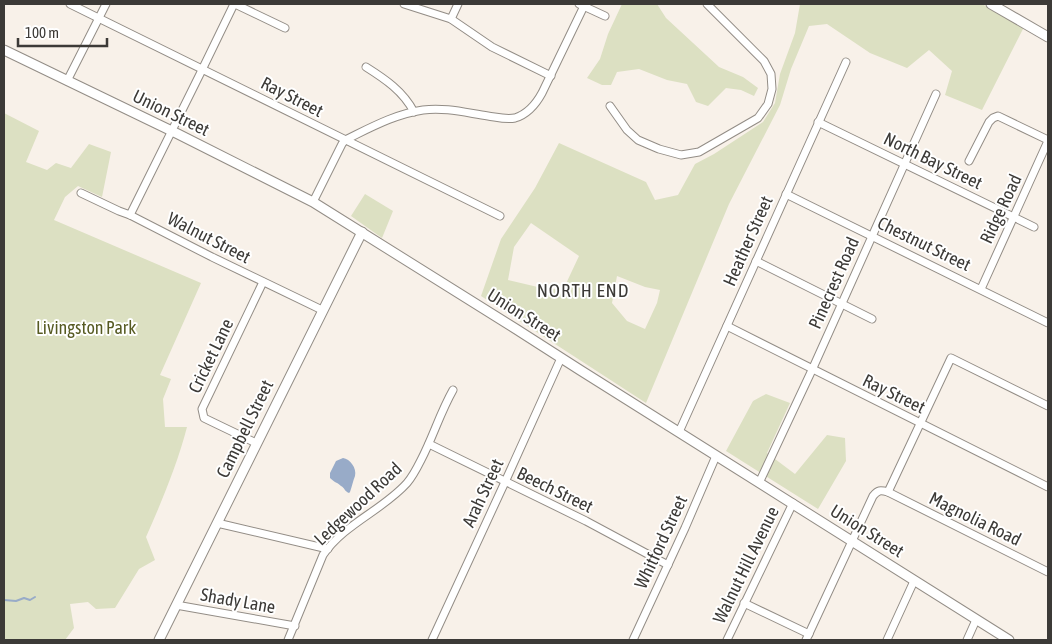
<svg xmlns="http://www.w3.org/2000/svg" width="1052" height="644" font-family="'Asap Condensed',sans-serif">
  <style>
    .green { fill: #dce0c2; fill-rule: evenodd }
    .water { fill: #98abc8 }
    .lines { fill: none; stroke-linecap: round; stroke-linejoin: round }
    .stream { stroke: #98abc8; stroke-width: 2 }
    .minor-casing { stroke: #938d86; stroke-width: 9 }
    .tertiary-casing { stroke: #938d86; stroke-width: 11 }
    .minor { stroke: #fff; stroke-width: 7 }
    .tertiary { stroke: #fff; stroke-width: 9 }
    .labels { text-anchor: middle; stroke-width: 4; stroke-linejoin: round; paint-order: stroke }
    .street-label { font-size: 18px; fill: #3c3a37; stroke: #fff }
    .park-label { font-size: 18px; fill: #565a22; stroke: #fff }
    .neighbourhood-label { font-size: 19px; letter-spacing: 1px; fill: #3c3a37; stroke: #fff }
  </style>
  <rect width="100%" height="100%" fill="#f8f1e9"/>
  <g class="green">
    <polygon points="622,4 657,4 666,18 719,67 743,77 758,88 754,96 741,90 726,88 708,106 696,102 687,84 667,80 639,69 617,72 611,85 602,85 587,78 600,59 608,34"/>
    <path d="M 800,4 L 982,4 L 1024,27 L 982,110 L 945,95 L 952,71 L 929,50 L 907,68 L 870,53 L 827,24 L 809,26 L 791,69 L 780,105 L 729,204 L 646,403 L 481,296 L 501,239 L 535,188 L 559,143 L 646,182 L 655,200 L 678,195 L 695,164 L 714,154 L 763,122 L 775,103 L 780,74 L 795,33 ZM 531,223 L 579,256 L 563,290 L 542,288 L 508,280 L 514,247 ZM 617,276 L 645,287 L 660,290 L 657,303 L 645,329 L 627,321 L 612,303 Z"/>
    <path d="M 4,113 L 39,131 L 26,162 L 47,170 L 56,163 L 71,168 L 89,144 L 111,152 L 102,197 L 78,186 L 65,197 L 54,220 L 201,283 L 160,375 L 171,379 L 163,399 L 165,427 L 187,427 C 177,465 162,501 146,537 L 155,560 L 139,569 L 115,608 L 96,609 L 88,602 L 70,604 L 74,628 L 65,640 L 55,639 L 54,640 L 4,640 Z"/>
    <polygon points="365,194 393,211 382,238 351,216"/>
    <polygon points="766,394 790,403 767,453 795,474 827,435 845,438 846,461 818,509 726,451 753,401"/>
  </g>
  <path class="water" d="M 343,458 C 350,459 357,468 355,476 C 353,481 352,486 350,492 L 349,493 C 344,491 345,488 341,486 C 337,482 335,483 330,478 L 330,473 L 336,461 Z"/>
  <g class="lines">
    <polyline class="stream" points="4,600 16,601 24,598 30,600 35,597"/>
    <g class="minor-casing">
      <g id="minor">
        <polyline points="70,4 500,216"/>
        <polyline points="235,4 285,28"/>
        <polyline points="404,4 451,19 492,47 551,76"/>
        <polyline points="579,4 605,16"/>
        <polyline points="451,19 458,4"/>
        <path d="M 366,67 C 385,79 403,91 414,112"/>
        <polyline points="67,81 106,4"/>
        <polyline points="610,106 627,130 638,140 659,149 681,155 699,152 758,118 768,104 772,89 771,74 764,61 707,4"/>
        <polyline points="818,122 1034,227"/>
        <polyline points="969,161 989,122 993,118 998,116 1048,140"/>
        <polyline points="81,193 119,211 130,215 212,257 322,310"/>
        <polyline points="786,194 1048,323"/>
        <path d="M 313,202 L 342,144 L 345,140 C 370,128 395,114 423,110 C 445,107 467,113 488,116 C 496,117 506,120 515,118 C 528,114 536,104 542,93 L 584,6"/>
        <polyline points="130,215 200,74 234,4"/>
        <polyline points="756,261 872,319"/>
        <polyline points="981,289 1048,141"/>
        <polyline points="727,326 1048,487"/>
        <polyline points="679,432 846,62"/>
        <polyline points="256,443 204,418 202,409 263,282"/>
        <polyline points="429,444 586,521 668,565"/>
        <polyline points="759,483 812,370 936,94"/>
        <polyline points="888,492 1048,572"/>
        <polyline points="217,523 328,549"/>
        <polyline points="744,603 809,634"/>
        <polyline points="176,605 295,626"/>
        <path d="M 288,640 L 323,555 C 344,524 383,510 407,483 C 413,476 417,468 421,460 C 433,437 440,413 453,390"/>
        <polyline points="432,640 505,482 561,358"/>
        <polyline points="633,640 685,528 716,456"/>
        <polyline points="727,640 793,503"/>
        <path d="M 806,640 L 873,496 C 878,490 880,490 888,492 L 951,358 L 1048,406"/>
        <polyline points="887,640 914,581"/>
        <polyline points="967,640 976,620"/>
      </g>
    </g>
    <g class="tertiary-casing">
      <g id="tertiary">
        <polyline points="991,4 1048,37"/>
        <polyline points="4,50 178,134 313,202 516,329 580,370 1009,640"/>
        <polyline points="159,640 362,232"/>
      </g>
    </g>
    <use href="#minor" class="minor"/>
    <use href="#tertiary" class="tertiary"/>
  </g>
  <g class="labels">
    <g class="street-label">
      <text transform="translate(292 97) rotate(27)" y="6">Ray Street</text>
      <text transform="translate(171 113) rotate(26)" y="6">Union Street</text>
      <text transform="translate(933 161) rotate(26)" y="6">North Bay Street</text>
      <text transform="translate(1001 209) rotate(-65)" y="6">Ridge Road</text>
      <text transform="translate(209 238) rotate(27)" y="6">Walnut Street</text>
      <text transform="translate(748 241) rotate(-66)" y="6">Heather Street</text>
      <text transform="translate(924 244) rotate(26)" y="6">Chestnut Street</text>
      <text transform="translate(834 283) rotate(-66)" y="6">Pinecrest Road</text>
      <text transform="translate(524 315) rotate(32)" y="6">Union Street</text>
      <text transform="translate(211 356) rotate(-64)" y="6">Cricket Lane</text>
      <text transform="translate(894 394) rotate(26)" y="6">Ray Street</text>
      <text transform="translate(245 429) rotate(-64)" y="6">Campbell Street</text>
      <text transform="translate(555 490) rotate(26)" y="6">Beech Street</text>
      <text transform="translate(483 493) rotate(-65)" y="6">Arah Street</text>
      <text transform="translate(358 504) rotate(-43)" y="6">Ledgewood Road</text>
      <text transform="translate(975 519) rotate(26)" y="6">Magnolia Road</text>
      <text transform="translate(867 531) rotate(32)" y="6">Union Street</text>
      <text transform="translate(661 542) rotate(-65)" y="6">Whitford Street</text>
      <text transform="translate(746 565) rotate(-64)" y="6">Walnut Hill Avenue</text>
      <text transform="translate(238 601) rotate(10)" y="6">Shady Lane</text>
    </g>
    <g class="park-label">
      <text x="86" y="334">Livingston Park</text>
    </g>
    <g class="neighbourhood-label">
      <text x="583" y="297">NORTH END</text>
    </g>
  </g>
  <rect width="1052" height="644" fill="none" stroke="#3c3a37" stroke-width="10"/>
  <path d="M18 38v8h89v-8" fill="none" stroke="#3c3a37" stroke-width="2.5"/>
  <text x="25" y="38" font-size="15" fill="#3c3a37" stroke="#ffffff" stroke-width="4" paint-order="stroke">100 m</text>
</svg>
